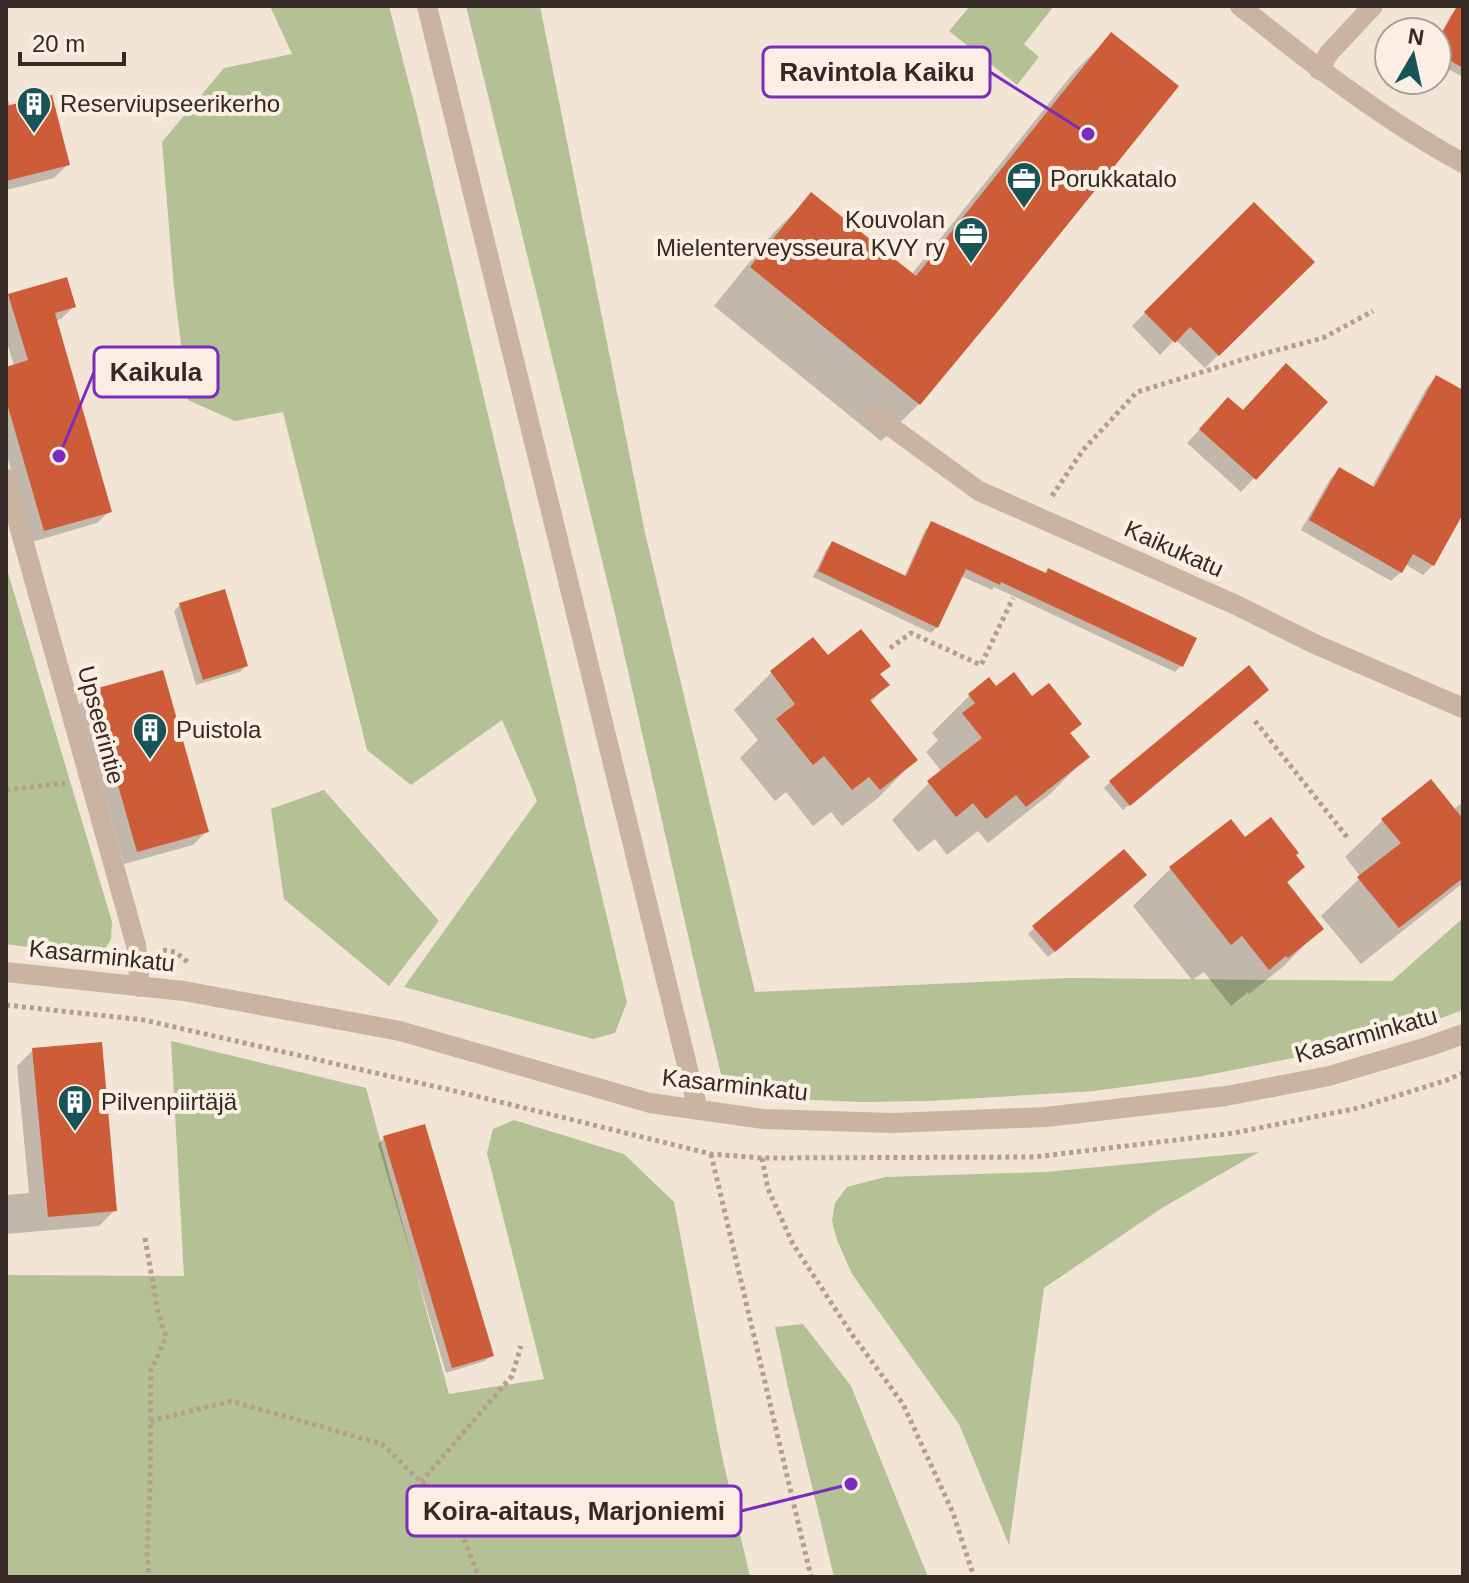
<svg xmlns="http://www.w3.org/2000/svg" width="1469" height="1583" font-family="Arial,sans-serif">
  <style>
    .green { fill: #b3c195 }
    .shadow { fill: #0003 }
    .building { fill: #cd5d38 }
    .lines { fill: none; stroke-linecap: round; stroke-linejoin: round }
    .path { stroke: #b69e8c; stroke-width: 5; stroke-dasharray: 4 4; stroke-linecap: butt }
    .minor { stroke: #cab4a1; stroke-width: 20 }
    .labels { text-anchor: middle; stroke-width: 8; stroke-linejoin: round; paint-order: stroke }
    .poi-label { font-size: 24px; fill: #342924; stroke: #faefe2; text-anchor: start }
    .street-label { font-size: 24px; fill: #342924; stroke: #faefe2 }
    .leader { fill: none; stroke: #7b2cbf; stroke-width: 3 }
    .callout-dot { fill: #7b2cbf; stroke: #faefe2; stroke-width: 3 }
    .callout { fill: #faefe2; stroke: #7b2cbf; stroke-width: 3 }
    .callout-label { font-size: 26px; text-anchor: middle; font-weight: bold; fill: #342924 }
  </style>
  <rect width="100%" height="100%" fill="#f2e5d6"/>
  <g class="green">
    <polygon points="270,6 389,6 418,119 627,1002 615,1033 593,1039 404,987 537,801 502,720 411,785 367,750 283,412 235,421 188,400 174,288 162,142 224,68 292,54"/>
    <polygon points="466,6 540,6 645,533 755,992 1069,978 1392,981 1463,918 1463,1010 1403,1032 1313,1054 1197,1077 1094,1091 930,1101 862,1102 762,1098 734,1092 722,1078 700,988 613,605"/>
    <polygon points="970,6 1054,6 1024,44 1039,57 1017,85 949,31"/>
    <polygon points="6,566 112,922 111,939 103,952 83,955 6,944"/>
    <polygon points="324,790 439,921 389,986 284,899 271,809"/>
    <polygon points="171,1041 366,1088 449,1394 544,1379 487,1153 493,1129 514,1120 624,1154 674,1202 722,1456 750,1577 6,1577 6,1275 184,1276"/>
    <polygon points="1259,1152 1162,1208 1044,1288 1009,1545 959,1424 852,1274 837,1240 832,1221 835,1203 847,1187 885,1177 1045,1172"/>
    <polygon points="803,1324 851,1386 928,1577 834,1577 789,1392 775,1327"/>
  </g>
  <g class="shadow">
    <polygon points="1457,9 1463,12 1463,77 1437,63 1437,40 1451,15"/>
    <polygon points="1111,35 996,310 919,404 881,441 714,306 774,232 812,195 911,275 1074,72"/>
    <polygon points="6,92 10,107 68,164 54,178 6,190"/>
    <polygon points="1254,204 1312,262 1205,368 1175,339 1160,355 1132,326"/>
    <polygon points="10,296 74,306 61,319 55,321 110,511 97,523 32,542 6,453 6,369 14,366 6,339 6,299"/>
    <polygon points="1436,377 1463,392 1463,486 1451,532 1433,565 1423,575 1405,564 1401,572 1391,581 1301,530 1330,479 1339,470 1371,488 1427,387"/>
    <polygon points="1325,402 1241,492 1187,443 1215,413 1243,412"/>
    <polygon points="931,524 1181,666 1175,672 994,587 992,590 961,576 937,627 931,633 813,577 826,550 832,543 904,577 925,530"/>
    <polygon points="180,605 246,666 240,672 196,685 174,611"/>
    <polygon points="813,639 828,658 879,675 887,685 870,703 915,760 878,798 842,826 831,812 813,826 786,792 775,801 740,758 758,740 734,710 771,673"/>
    <polygon points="989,680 996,689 1032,699 1079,724 1069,734 1087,757 1050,794 988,843 978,831 947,855 935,839 918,852 892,820 929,783 942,772 926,752 938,740 932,733 969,696"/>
    <polygon points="92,691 207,831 193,845 124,864 79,705"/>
    <polygon points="1261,696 1123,810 1104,788 1110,782"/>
    <polygon points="1463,802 1463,883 1361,964 1321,916 1361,877 1345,857 1383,820 1453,810"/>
    <polygon points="1230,822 1245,840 1294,855 1303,867 1286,884 1321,928 1284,966 1249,994 1248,992 1231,1006 1204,972 1192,980 1133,906 1170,869"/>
    <polygon points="1138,881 1048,957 1028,934 1034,928"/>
    <polygon points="33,1050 115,1210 99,1226 6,1234 6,1195 29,1193 17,1066"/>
    <polygon points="384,1138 492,1355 485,1361 446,1373 378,1144"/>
  </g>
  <g class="building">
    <polygon points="1457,6 1463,6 1463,68 1437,53 1437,42"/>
    <polygon points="1111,32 1179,86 998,311 920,405 750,267 811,192 916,276"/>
    <polygon points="52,95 70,165 6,181 6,106"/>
    <polygon points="1254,202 1315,262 1219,356 1190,327 1175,343 1144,312"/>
    <polygon points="67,277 76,307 55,313 112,512 44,531 6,400 6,367 28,360 8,294"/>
    <polygon points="1286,363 1328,402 1256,480 1199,429 1228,397 1243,410"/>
    <polygon points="1436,375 1463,390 1463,514 1434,566 1413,554 1402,573 1309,520 1339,467 1374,487"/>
    <polygon points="931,521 1046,573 1048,568 1197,638 1183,667 1001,582 1000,585 966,569 938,628 818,571 832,541 906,576"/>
    <polygon points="225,589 248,666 203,680 179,603"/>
    <polygon points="861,629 891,666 880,674 890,685 870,700 918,760 880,790 869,777 852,790 824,756 813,765 776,719 795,704 770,671 813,637 828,655"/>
    <polygon points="1249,665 1269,690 1130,806 1109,781"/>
    <polygon points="163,670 209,832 137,852 91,690"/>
    <polygon points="1014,672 1032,696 1049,683 1082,724 1070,733 1090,757 1026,807 1016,795 986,819 973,803 956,817 927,781 982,738 962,713 975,703 968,694 989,677 996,686"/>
    <polygon points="1431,779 1463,819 1463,878 1399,928 1357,877 1401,843 1381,819"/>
    <polygon points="1271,817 1299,853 1296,855 1305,867 1287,882 1324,929 1288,958 1286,956 1269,970 1242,936 1231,945 1169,867 1231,819 1245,837"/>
    <polygon points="1124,849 1147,875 1055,952 1032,926"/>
    <polygon points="102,1042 117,1211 48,1217 32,1048"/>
    <polygon points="425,1124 494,1356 452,1368 383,1136"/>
  </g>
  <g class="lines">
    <g class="path">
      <polyline points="1052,496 1083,450 1137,392 1251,357 1323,338 1373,311"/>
      <polyline points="890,648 911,633 981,665 1013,598"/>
      <polyline points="1255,721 1347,837"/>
      <polyline points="6,790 65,783"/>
      <polyline points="163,950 175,952 189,963"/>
      <polyline points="6,1005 144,1020 472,1095 711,1154 762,1158 1034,1157 1234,1133 1358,1108 1447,1080 1463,1073"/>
      <polyline points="711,1154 811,1577"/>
      <polyline points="762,1158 768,1189 793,1244 851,1333 903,1404 953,1513 974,1577"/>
      <polyline points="145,1238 158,1312 166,1337 151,1370 150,1487 147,1553 149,1577"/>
      <polyline points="150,1421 231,1401 382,1444 454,1514 479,1577"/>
      <polyline points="421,1482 512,1376 521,1346"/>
    </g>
    <g class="minor">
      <polyline points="427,6 698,1110"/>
      <path d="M 1240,6 C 1311,63 1382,119 1463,163"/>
      <polyline points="1319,70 1329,53 1373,6"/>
      <polyline points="876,416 979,491 1236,605 1317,645 1463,708"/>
      <polyline points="6,479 136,945 140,987"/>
      <polyline points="6,972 184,991 400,1031 650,1103 764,1119 893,1123 1046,1117 1226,1096 1329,1076 1427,1047 1463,1034"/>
    </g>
  </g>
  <defs>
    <g id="building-pin" transform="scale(1.8)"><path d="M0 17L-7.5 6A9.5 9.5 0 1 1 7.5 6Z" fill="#185358" stroke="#faefe2"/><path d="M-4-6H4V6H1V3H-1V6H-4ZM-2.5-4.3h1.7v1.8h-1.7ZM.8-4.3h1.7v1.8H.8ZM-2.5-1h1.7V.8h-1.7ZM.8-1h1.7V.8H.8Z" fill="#fff"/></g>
    <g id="office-pin" transform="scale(1.8)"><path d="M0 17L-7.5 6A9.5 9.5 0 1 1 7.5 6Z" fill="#185358" stroke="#faefe2"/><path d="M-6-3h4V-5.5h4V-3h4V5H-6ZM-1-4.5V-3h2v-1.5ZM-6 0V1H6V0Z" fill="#fff"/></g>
  </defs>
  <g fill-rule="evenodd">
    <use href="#building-pin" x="34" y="104"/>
    <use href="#office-pin" x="1024" y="179"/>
    <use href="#office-pin" x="971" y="234"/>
    <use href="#building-pin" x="150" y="730"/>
    <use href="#building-pin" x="75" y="1102"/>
  </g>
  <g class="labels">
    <g class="poi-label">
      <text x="60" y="112">Reserviupseerikerho</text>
      <text x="1050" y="187">Porukkatalo</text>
      <text x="945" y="228" text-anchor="end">Kouvolan<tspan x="945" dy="28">Mielenterveysseura KVY ry</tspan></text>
      <text x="176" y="738">Puistola</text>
      <text x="101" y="1110">Pilvenpiirtäjä</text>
    </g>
    <g class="street-label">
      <text transform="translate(1174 549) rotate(24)" y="8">Kaikukatu</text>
      <text transform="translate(101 725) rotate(75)" y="8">Upseerintie</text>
      <text transform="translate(102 956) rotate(6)" y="8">Kasarminkatu</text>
      <text transform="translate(1366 1035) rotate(-16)" y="8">Kasarminkatu</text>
      <text transform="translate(735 1085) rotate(6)" y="8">Kasarminkatu</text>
    </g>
  </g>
  <path class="leader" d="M1088 134L990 72M59 456L94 372M851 1484L741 1511"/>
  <g class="callout-dot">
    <circle cx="1088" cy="134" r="8"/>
    <circle cx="59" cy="456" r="8"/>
    <circle cx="851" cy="1484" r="8"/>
  </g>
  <g class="callout">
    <rect x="763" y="47" width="227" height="50" rx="8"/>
    <rect x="94" y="347" width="124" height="50" rx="8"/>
    <rect x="407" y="1486" width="334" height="50" rx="8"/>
  </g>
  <g class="callout-label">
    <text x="877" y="81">Ravintola Kaiku</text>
    <text x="156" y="381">Kaikula</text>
    <text x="574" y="1520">Koira-aitaus, Marjoniemi</text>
  </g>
  <rect width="1469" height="1583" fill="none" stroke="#342924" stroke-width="16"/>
  <g transform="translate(1413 56) rotate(9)"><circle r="38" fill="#faefe2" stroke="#aba096" stroke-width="2"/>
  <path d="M0-6L14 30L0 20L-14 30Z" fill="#185358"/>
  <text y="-12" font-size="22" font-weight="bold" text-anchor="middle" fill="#342924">N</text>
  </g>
  <path d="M20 52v12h104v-12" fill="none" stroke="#342924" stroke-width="4"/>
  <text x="32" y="52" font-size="24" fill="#342924" stroke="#faefe2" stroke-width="6" paint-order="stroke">20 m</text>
</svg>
